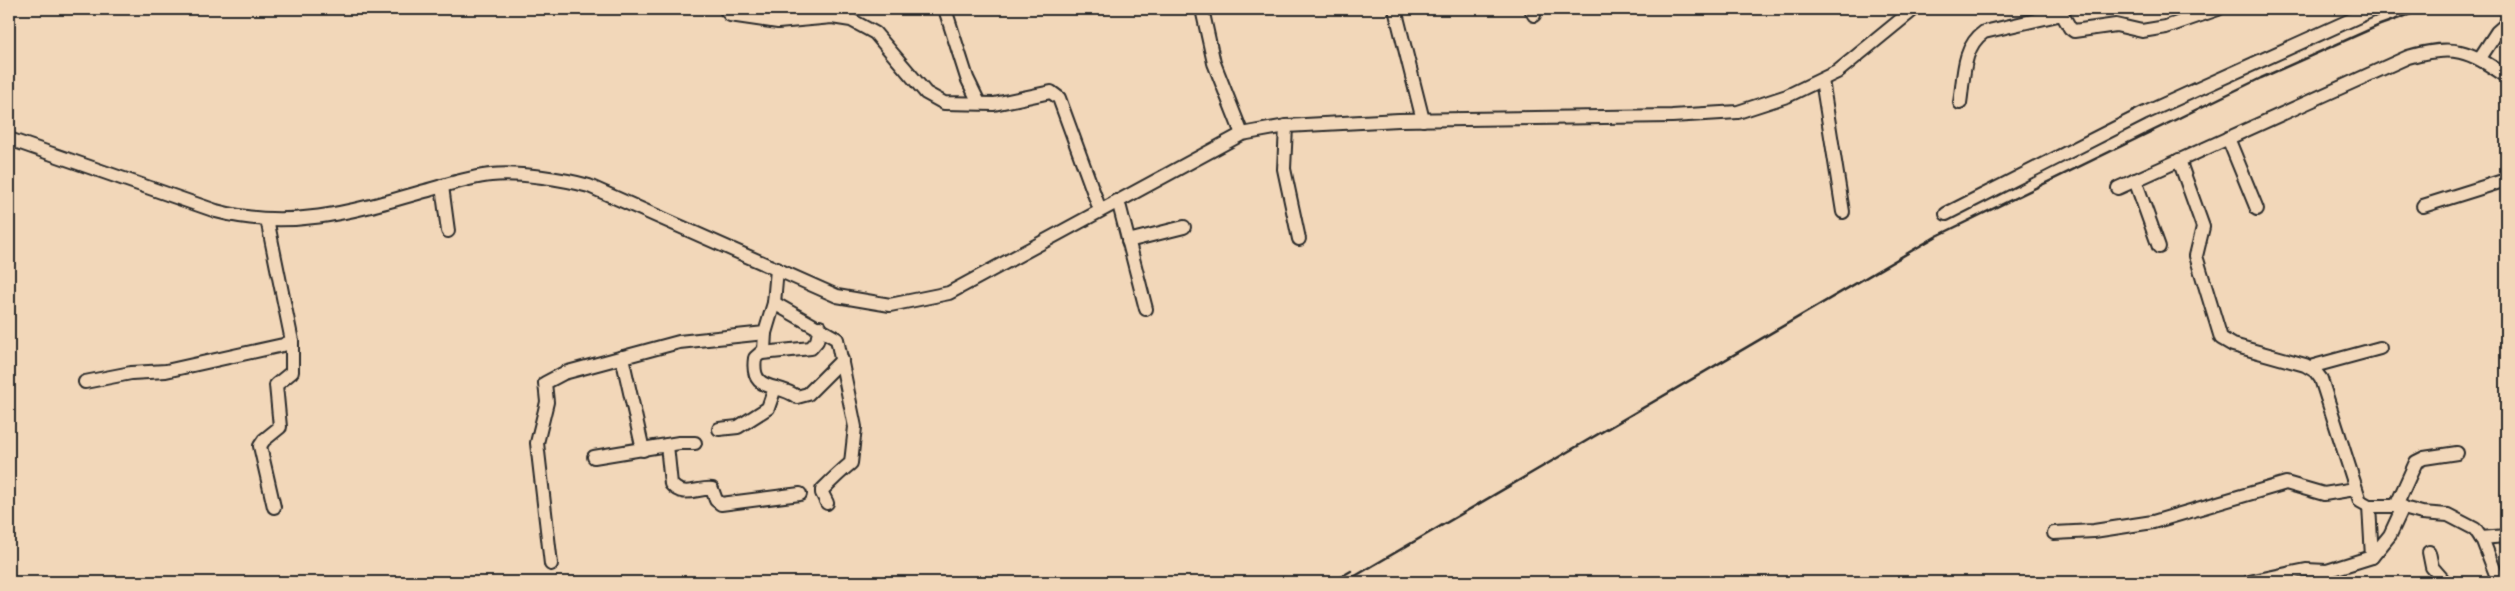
<svg xmlns="http://www.w3.org/2000/svg" width="2515" height="591" font-family="Sriracha,sans-serif">
  <style>
    .lines { fill: none; stroke-linecap: round; stroke-linejoin: round }
    .minor-casing { stroke: #2b2b2b; stroke-width: 16 }
    .minor { stroke: #f2d7b9; stroke-width: 12 }
    .rail { stroke: #2b2b2b; stroke-width: 2.5 }
  </style>
  <rect width="100%" height="100%" fill="#f2d7b9"/>
  <filter id="ink" filterUnits="userSpaceOnUse"><feTurbulence type="fractalNoise" baseFrequency=".02" numOctaves="2"/><feDisplacementMap in="SourceGraphic" scale="10" xChannelSelector="R" yChannelSelector="G"/><feConvolveMatrix kernelMatrix="1 2 1 2 8 2 1 2 1" color-interpolation-filters="sRGB"/></filter>
  <g filter="url(#ink)">
    <g class="lines">
      <g class="minor-casing">
        <g id="minor">
          <polyline points="725,9 730,15 778,22 832,17 851,20 875,33 926,93 944,103 994,104 1051,92 1059,98 1100,210"/>
          <polyline points="945,9 967,78 979,103"/>
          <polyline points="1202,9 1214,63 1242,134"/>
          <polyline points="1395,9 1423,120"/>
          <polyline points="1531,9 1534,15"/>
          <polyline points="2480,58 2497,32 2506,24"/>
          <polyline points="1822,80 1843,212"/>
          <path d="M 1960,103 C 1964,78 1962,47 1984,32 L 2062,14 L 2070,28 L 2074,31 L 2116,25 L 2142,31 L 2166,27 L 2218,9"/>
          <polyline points="1286,126 1284,169 1299,239"/>
          <polyline points="2228,138 2257,209"/>
          <path d="M 9,139 L 216,211 C 290,231 355,211 425,191 C 447,185 469,177 491,175 C 518,172 564,179 589,186 L 837,296 L 890,305 L 949,293 L 1242,134 L 1286,126 L 1399,120 L 1672,116 L 1738,112 L 1787,96 L 1837,72 L 1914,9"/>
          <polyline points="2179,160 2203,227 2196,256 2221,338 2233,345 2305,365 2315,371 2321,379 2360,501 2369,506 2396,506 2422,513 2448,515 2475,529 2483,541 2499,582"/>
          <polyline points="2135,180 2159,247"/>
          <polyline points="442,186 448,231"/>
          <path d="M 2118,188 L 2408,57 C 2454,44 2468,50 2506,76"/>
          <polyline points="1116,201 1120,208 1146,309"/>
          <polyline points="2423,206 2506,180"/>
          <polyline points="1946,214 2145,113 2375,9"/>
          <polyline points="1128,241 1184,227"/>
          <path d="M 774,303 L 837,339 L 855,427 L 851,463 C 840,472 832,480 822,490 L 822,493 L 827,503"/>
          <path d="M 765,333 L 764,350 L 755,358 C 750,394 778,382 797,397 L 808,394 L 842,360"/>
          <polyline points="762,353 811,348 817,341 820,327"/>
          <polyline points="622,357 643,450"/>
          <polyline points="2310,367 2380,348"/>
          <polyline points="85,382 131,373 166,371 283,345 292,341 267,219"/>
          <polyline points="719,429 738,427 768,408 775,388"/>
          <path d="M 667,445 L 671,484 C 683,499 699,487 712,489 L 716,500 L 721,504 L 800,494"/>
          <polyline points="594,457 679,443 695,443"/>
          <polyline points="2369,506 2372,557"/>
          <polyline points="2396,506 2416,462 2424,458 2457,453"/>
          <polyline points="274,507 260,446 264,440 280,427 276,385 292,372 292,341"/>
          <polyline points="2054,533 2094,531 2153,522 2286,483 2324,494 2355,489"/>
          <polyline points="2481,538 2506,536"/>
          <polyline points="2429,552 2432,567 2445,582"/>
          <polyline points="551,564 537,443 547,402 545,383 564,373 679,342 765,333 774,303 777,269"/>
          <polyline points="2249,582 2306,570 2327,571 2372,557 2390,535 2403,507"/>
        </g>
      </g>
      <use href="#minor" class="minor"/>
      <g class="rail">
        <polyline points="1332,582 1351,571"/>
        <polyline points="1345,582 1937,236 2261,78 2380,25 2425,9"/>
      </g>
    </g>
  </g>
  <rect width="2515" height="591" fill="none" stroke="#f2d7b9" stroke-width="30"/>
  <rect x="15" y="15" width="2485" height="561" fill="none" stroke="#2b2b2b" stroke-width="2" filter="url(#ink)"/>
</svg>
